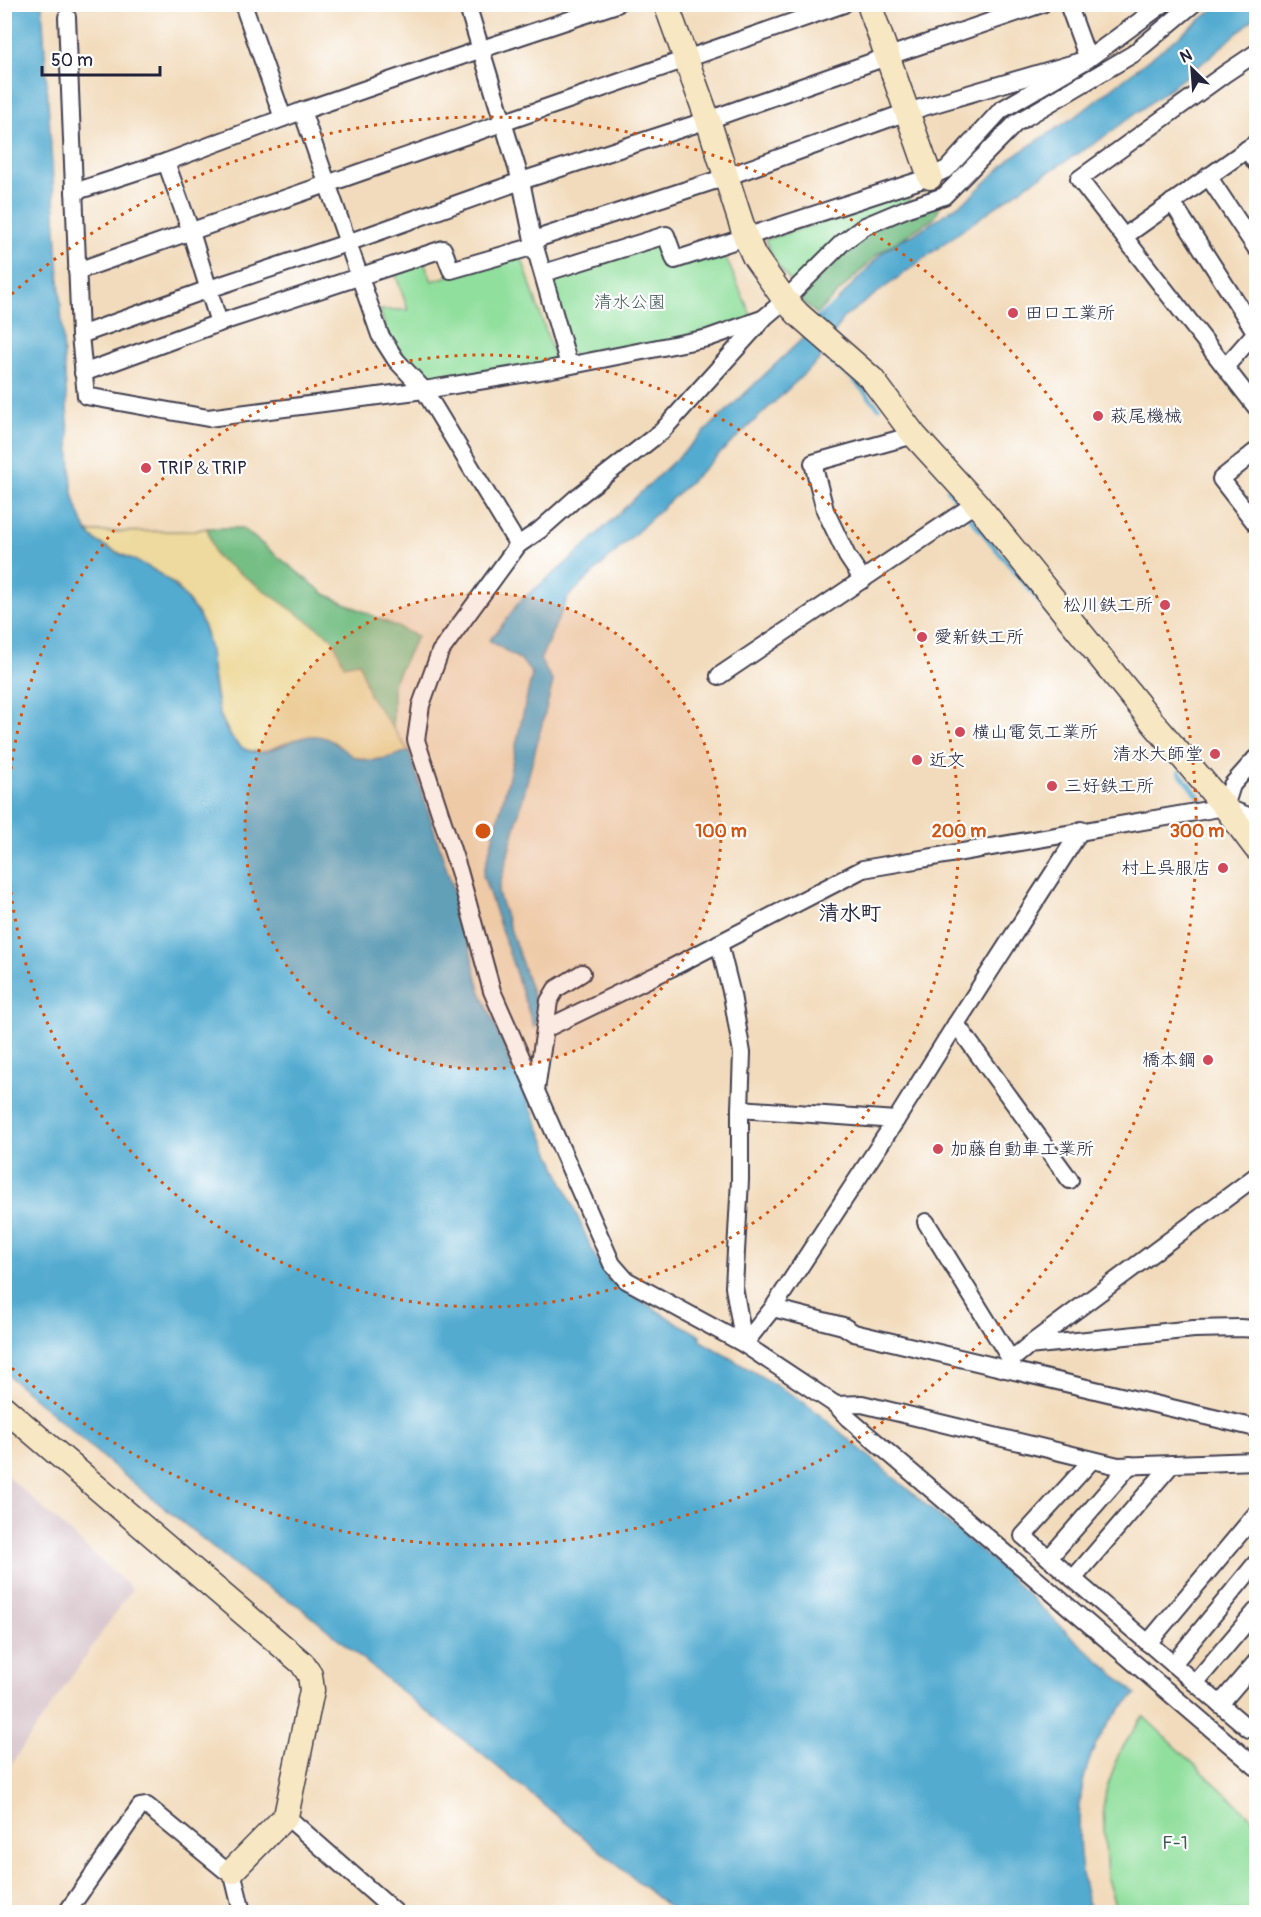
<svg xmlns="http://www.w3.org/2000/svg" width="1261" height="1917" font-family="Pangolin,'Klee One',sans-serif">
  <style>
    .industrial { fill: #d2bdc5 }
    .green { fill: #91df9d; stroke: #5a806c; stroke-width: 1.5 }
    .forest { fill: #74be84; stroke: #4b7060; stroke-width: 1.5 }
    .sand { fill: #eeda9e; stroke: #887e6c; stroke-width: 1.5 }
    .water { fill: #53abd0; stroke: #3a6686; stroke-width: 1.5 }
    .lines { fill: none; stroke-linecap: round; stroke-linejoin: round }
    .stream { stroke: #53abd0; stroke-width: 4.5 }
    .street-casing { stroke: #413e4e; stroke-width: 20 }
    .secondary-casing { stroke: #413e4e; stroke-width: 27 }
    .street { stroke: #fff; stroke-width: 16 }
    .secondary { stroke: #f8e7c3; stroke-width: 24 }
    .ring { fill: none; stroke: #d45411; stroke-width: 3; stroke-dasharray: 3 6 }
    .poi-dot { fill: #d1495b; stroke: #fff; stroke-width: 2 }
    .labels { text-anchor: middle; stroke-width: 4.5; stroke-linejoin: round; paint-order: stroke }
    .park-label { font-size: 18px; fill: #435b58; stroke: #fff }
    .poi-label { font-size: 18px; fill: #22223b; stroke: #fff; text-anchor: start }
    .quarter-label { font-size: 21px; font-weight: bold; fill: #22223b; stroke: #fff }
    .centre { fill: #d45411; stroke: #fff; stroke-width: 3 }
    .ring-label { font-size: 18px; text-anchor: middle; font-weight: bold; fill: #d45411; stroke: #fff; stroke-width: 4.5; stroke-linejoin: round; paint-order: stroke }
  </style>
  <rect width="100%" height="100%" fill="#fff"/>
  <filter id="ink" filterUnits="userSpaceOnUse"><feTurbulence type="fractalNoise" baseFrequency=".0167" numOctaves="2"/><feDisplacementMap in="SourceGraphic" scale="12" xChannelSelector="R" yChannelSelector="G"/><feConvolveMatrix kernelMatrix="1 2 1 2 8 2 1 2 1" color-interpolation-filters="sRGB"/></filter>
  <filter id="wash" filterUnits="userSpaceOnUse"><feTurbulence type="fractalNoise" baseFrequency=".008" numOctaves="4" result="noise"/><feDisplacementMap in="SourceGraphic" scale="24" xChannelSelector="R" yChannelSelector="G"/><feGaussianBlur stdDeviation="1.35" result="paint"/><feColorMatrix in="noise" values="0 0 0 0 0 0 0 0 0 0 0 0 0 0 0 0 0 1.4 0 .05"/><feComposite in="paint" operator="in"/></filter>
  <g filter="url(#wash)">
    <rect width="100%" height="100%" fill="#f2dbbc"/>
    <polygon class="industrial" points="5,1474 132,1589 5,1773"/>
    <g class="green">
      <polygon points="905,192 910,201 792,283 776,263 765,240 831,219"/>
      <polygon points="662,239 672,269 722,249 754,322 579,363 566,348 547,275"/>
      <polygon points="520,253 556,362 428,384 387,335 380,310 408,310 394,270 423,259 432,281"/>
      <polygon points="1143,1716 1256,1822 1256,1912 1117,1912 1107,1879 1103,1808 1106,1791 1119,1753"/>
    </g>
    <g class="forest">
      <polygon points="944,199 934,218 879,253 816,314 798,297 855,242 874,228"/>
      <polygon points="207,528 242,528 325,594 417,636 393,683 393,729 369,695 359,662 344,665 239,573 215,556"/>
    </g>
    <polygon class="sand" points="207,528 215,556 332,638 344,665 359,662 369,695 409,751 388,758 368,760 351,756 334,742 296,739 263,752 245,750 233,740 219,712 208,642 199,615 177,586 152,569 97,542 87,532 194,531"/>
    <g class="water">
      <path d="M 42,4 L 72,486 C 73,496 76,504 79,513 C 82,519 84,528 88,533 C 104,551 132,557 152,569 C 171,580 184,595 197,613 C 222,650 202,721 243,748 C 266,763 293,733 317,736 C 330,737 338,746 348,753 C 365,767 391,757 409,751 L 462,917 L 480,990 L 592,1250 L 607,1279 L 672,1320 L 701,1336 L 701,1341 L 801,1400 L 826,1420 L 997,1565 L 1060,1626 L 1136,1694 C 1086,1737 1075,1790 1080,1854 C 1082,1874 1084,1893 1092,1912 L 675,1912 L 478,1751 L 407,1696 L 299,1606 L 250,1577 L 115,1468 L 5,1373 L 4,5 Z"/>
      <polygon points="1219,5 1256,5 1256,17 1193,71 1097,142 1027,185 957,234 842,319 823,356 568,597 540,660 553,682 498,893 540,1016 534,1028 483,875 508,781 532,674 522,661 489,640 497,632 519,602 570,560 801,340 881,254 900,240 913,235 969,198 1012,157 1079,114"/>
    </g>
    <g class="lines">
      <g class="stream">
        <polyline points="815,320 834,305"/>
        <polyline points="832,363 851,377 879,408"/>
        <polyline points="948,490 962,506"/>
        <polyline points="968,515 1050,614"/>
        <polyline points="1179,772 1202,800"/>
      </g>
    </g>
  </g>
  <g filter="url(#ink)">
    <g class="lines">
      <g class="street-casing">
        <g id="street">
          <polyline points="243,4 283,118"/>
          <polyline points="467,4 521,181 533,240 569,365"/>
          <polyline points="1193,4 1133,54 1016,123 944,196 908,208 865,226 842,243 785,300 765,317 662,431 576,498 540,530 518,545 440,652 421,705 416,740 459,871 492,991 612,1264 626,1280 744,1344 836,1405 849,1419 1256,1767"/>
          <polyline points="67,17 80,335 86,396 208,418 424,390 552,369 708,338 762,319"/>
          <polyline points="1256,53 1226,73 1079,179 1256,407"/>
          <polyline points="302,111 380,335 396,360 424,390 518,545"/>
          <polyline points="1247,149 1256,163"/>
          <polyline points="166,162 191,232 219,323"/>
          <polyline points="1208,176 1256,248"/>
          <polyline points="74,192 166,162 302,111 482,49 617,4"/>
          <polyline points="1172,202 1256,333"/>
          <polyline points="1125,236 1256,143"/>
          <polyline points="533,240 726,177 907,112 1088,59 1068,4"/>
          <polyline points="77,271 844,4"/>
          <polyline points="544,273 666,235 675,260 930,177 947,169 1001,110 1088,59 1163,4"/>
          <polyline points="80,335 209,289 347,243 521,181 708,120 889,56 1042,4"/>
          <polyline points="1226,366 1256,332"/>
          <polyline points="83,373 219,323 443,249 451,270 535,246"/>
          <polyline points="1256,451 1221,479 1256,524"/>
          <polyline points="863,580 847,556 825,510 813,463 914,435"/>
          <polyline points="719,676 976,503"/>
          <polyline points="1225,807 1232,785 1256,758"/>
          <polyline points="719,943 732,995 742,1053 740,1109 740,1180 734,1287 744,1344"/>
          <polyline points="956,1024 1070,1180"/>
          <polyline points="545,1029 671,968 863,869 1225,807 1256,819"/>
          <polyline points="536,1090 549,1001 556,989 582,973"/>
          <polyline points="740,1109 896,1120"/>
          <polyline points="926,1222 1011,1360"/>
          <polyline points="773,1308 843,1326 854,1333 1256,1428"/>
          <polyline points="744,1344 773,1308 896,1120 956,1024 1081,830"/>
          <polyline points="1028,1346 1194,1329 1240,1328 1256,1329"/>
          <polyline points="1006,1369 1011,1360 1028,1346 1256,1176"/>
          <polyline points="836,1405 862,1404 1118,1466 1256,1461"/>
          <polyline points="1092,1460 1023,1536 1249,1729"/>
          <polyline points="1049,1558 1130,1465"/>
          <polyline points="1073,1579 1172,1464"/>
          <polyline points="1148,1643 1256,1514"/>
          <polyline points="1173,1664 1256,1563"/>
          <polyline points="1195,1683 1256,1611"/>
          <polyline points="1220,1704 1256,1662"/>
          <polyline points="286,1816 395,1912"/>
          <polyline points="67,1912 140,1807 147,1806 225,1870 232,1871 242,1912"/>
        </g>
      </g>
      <g class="secondary-casing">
        <g id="secondary">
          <polyline points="666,4 708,120 746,238 754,256 785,300 798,314 872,379 914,435 976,503 1155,725 1225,807 1256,848"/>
          <polyline points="869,4 930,177"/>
          <polyline points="4,1408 302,1663 310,1675 312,1690 286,1816 232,1871"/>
        </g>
      </g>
      <use href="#street" class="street"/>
      <use href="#secondary" class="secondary"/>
    </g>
  </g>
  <circle cx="483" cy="831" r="238" fill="#d45411" fill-opacity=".12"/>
  <g class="ring">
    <circle cx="483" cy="831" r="238"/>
    <circle cx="483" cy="831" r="476"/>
    <path d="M5 300A714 714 0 1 1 5 1362"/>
  </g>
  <g class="poi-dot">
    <circle cx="1013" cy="313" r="6"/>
    <circle cx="1098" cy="416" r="6"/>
    <circle cx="146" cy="468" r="6"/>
    <circle cx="1165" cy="605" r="6"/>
    <circle cx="922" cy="637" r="6"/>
    <circle cx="960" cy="732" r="6"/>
    <circle cx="1215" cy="754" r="6"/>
    <circle cx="917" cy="760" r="6"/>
    <circle cx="1052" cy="786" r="6"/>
    <circle cx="1223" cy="868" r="6"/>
    <circle cx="1208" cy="1060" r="6"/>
    <circle cx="938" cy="1149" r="6"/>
  </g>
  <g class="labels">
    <g class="park-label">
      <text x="630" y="308">清水公園</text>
      <text x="1175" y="1849">F-1</text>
    </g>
    <g class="poi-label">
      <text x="1025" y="319">田口工業所</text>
      <text x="1110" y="422">萩尾機械</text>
      <text x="158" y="474">TRIP＆TRIP</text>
      <text x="1153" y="611" text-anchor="end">松川鉄工所</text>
      <text x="934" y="643">愛新鉄工所</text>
      <text x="972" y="738">横山電気工業所</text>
      <text x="1203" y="760" text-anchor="end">清水大師堂</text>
      <text x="929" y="766">近文</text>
      <text x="1064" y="792">三好鉄工所</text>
      <text x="1211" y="874" text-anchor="end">村上呉服店</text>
      <text x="1196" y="1066" text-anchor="end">橋本鋼</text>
      <text x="950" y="1155">加藤自動車工業所</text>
    </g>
    <g class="quarter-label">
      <text x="850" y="920">清水町</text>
    </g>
  </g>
  <circle cx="483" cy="831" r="9" class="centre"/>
  <g class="ring-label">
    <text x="721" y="837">100 m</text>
    <text x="959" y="837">200 m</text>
    <text x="1197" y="837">300 m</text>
  </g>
  <rect width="1261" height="1917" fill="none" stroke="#fff" stroke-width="24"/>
  <g transform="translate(1192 69) rotate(335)" stroke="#ffffff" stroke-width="4.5" paint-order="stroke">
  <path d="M0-4.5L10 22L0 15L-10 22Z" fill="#22223b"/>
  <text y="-9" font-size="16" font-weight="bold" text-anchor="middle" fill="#22223b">N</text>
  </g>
  <path d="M42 66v9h118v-9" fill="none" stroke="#22223b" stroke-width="3"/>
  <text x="51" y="66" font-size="18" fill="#22223b" stroke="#ffffff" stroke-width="4.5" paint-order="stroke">50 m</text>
</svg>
